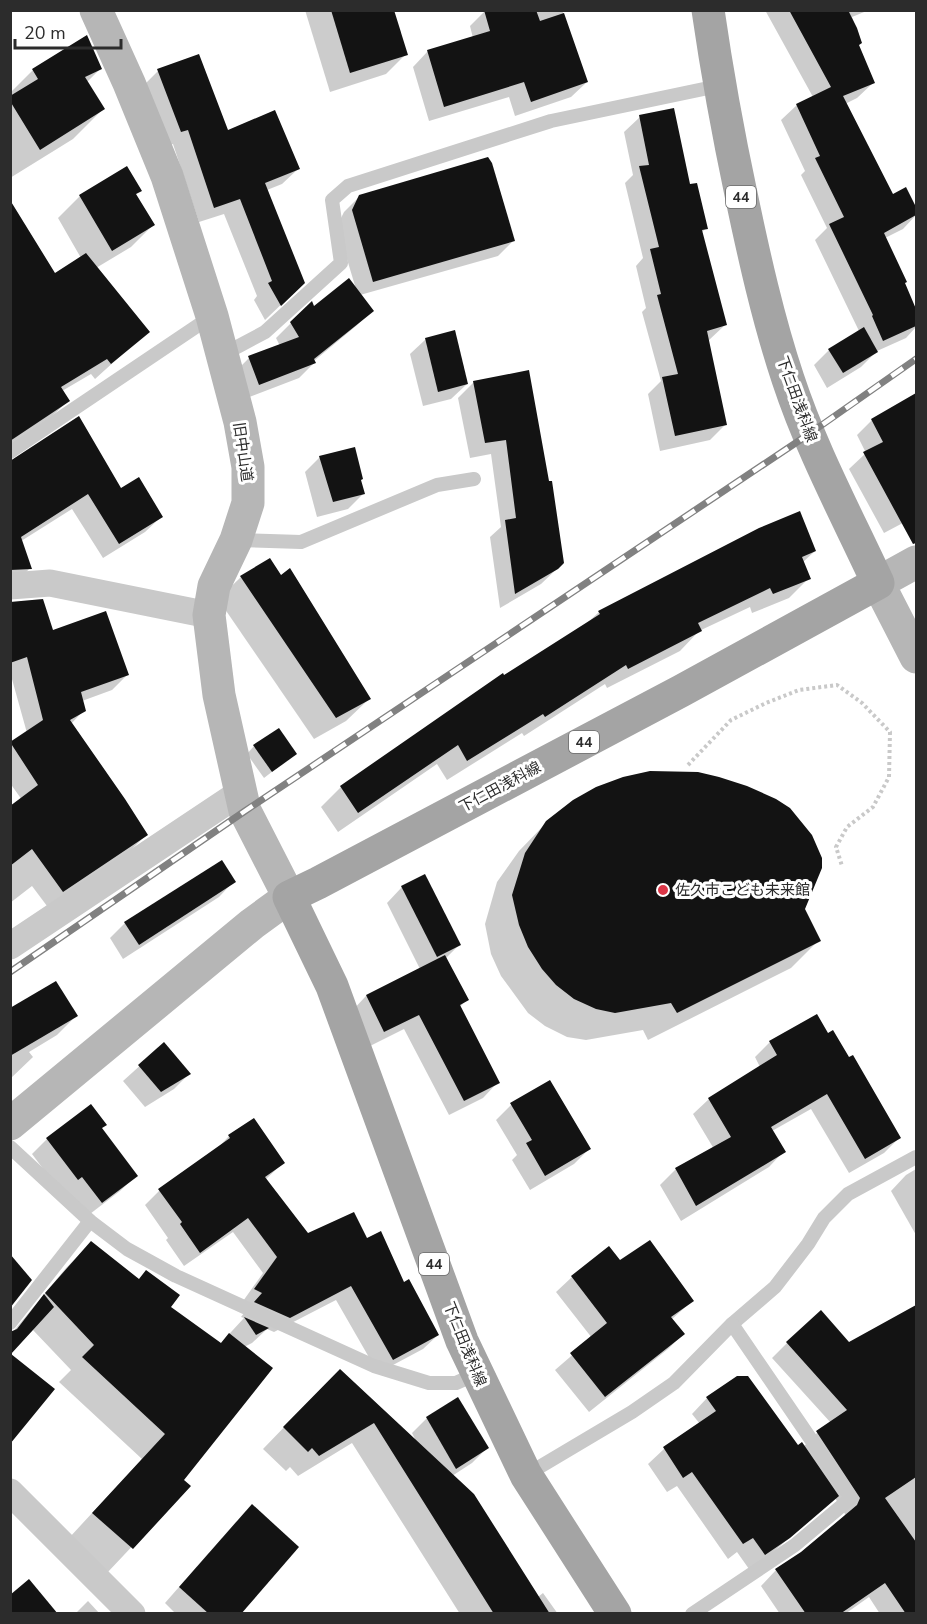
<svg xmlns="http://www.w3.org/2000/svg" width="927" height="1624" font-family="'Nunito Sans','Noto Sans JP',sans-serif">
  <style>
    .shadow { fill: #0003 }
    .building { fill: #131313 }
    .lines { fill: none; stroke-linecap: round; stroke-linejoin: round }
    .path { stroke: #c9c9c9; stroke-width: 4; stroke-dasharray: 3 3; stroke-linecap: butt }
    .lane { stroke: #c9c9c9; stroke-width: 14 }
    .street { stroke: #c9c9c9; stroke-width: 27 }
    .secondary { stroke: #b6b6b6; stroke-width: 33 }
    .primary { stroke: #a4a4a4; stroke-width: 33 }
    .rail-casing { stroke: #818181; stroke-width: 7 }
    .rail { stroke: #fff; stroke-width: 4.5; stroke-dasharray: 14; stroke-linecap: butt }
    .poi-dot { fill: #db3647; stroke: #fff; stroke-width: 2 }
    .labels { text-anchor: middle; stroke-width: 6; stroke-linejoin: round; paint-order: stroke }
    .shield { fill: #fff; stroke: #6b6b6b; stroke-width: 1.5 }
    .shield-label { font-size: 14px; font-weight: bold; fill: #2c2c2c }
    .street-label { font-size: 15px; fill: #2c2c2c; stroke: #fff }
    .poi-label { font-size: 15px; fill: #2c2c2c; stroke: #fff; text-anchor: start }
  </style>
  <rect width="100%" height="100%" fill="#fff"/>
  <g class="shadow">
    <polygon points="305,10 393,10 406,54 386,74 330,92"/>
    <polygon points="562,10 587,82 571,97 515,116 509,97 429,121 413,67 428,51 473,38 470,26 486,10"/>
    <polygon points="765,10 869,10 852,17 861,43 858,45 873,83 857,98 845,104 892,196 905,189 916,210 916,215 903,229 885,238 916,313 916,327 906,338 877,351 861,367 827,388 814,365 829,350 859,331 815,240 827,228 801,175 805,171 781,120 797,105 813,97"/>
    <polygon points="100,69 87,82 103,109 73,139 10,178 10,93 33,70"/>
    <polygon points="158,71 227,132 298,169 282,184 267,190 288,298 265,320 254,300 257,296 224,214 199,222 173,144 165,147 143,86"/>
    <polygon points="640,117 689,186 706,228 701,233 725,325 708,341 726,424 710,440 660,451 648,394 661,381 642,312 646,308 636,266 643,258 625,183 633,175 624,132"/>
    <polygon points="140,190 135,195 153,225 131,247 96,268 148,331 95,379 91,374 62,391 68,401 52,416 10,444 10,242 54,275 81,258 58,218 80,196"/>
    <polygon points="360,196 513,241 498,256 360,295 372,311 356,326 314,361 314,363 299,378 244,399 234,373 249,358 280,346 276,338 291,323 314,308 356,289 337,226 344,212"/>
    <polygon points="426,339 467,384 451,399 423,406 410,354"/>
    <polygon points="528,372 563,563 541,584 500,608 490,537 501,527 491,454 470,458 458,398 474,382"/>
    <polygon points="916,395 916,516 884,533 849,469 866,453 857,435 872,420"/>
    <polygon points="320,457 363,494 348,509 317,517 305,472"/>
    <polygon points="10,462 121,490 161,517 145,532 103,558 72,509 18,543 30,568 15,584 10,584"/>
    <polygon points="815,551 802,563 809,578 789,598 752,613 750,607 699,631 680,651 607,688 605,684 524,736 522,733 447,780 437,764 338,832 321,807 341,787 504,677 586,624 599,612"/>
    <polygon points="270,560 369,699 346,721 314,739 218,599 241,577"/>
    <polygon points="10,603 53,631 127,675 112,690 82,701 84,710 71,724 146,835 130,851 47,906 32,886 10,903 10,808 22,800 10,783 10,744 27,733 10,672"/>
    <polygon points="254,746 295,754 264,778 247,754"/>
    <polygon points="547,822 819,940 791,968 648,1040 643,1030 586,1040 567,1037 545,1026 528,1013 501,976 491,954 485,924 497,882 519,851"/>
    <polygon points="234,881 219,897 123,959 110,938 125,923"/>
    <polygon points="402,887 459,945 445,959 467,999 460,1007 498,1082 483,1098 449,1115 404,1029 368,1047 351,1012 366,996 420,969 387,903"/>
    <polygon points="10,1010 76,1016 57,1035 29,1052 33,1057 10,1079"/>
    <polygon points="770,1042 899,1138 884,1153 849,1173 811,1109 772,1131 784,1151 769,1167 681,1221 660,1185 676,1169 714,1149 693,1114 709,1099 760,1067 755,1057"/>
    <polygon points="164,1044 189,1074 174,1089 145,1107 123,1081"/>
    <polygon points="511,1105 589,1149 574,1164 530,1190 512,1160 517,1155 496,1120"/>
    <polygon points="101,1129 136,1176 120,1191 86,1217 62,1194 32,1154 47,1139"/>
    <polygon points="229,1136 283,1163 265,1180 307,1235 366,1240 404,1284 438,1335 423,1349 378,1373 336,1300 274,1332 267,1329 252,1343 244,1347 182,1480 189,1486 107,1573 69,1538 142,1459 59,1382 71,1370 32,1329 12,1333 66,1268 91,1243 169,1307 220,1344 244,1318 241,1317 248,1308 241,1304 263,1273 233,1232 184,1266 166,1240 168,1238 145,1205 159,1191 215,1151"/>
    <polygon points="916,1169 916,1235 891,1191 906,1175"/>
    <polygon points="609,1248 620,1263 692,1301 671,1320 683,1334 668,1349 589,1412 555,1370 592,1338 556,1292 572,1277"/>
    <polygon points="916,1307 916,1614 880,1614 869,1597 845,1614 780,1614 761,1586 776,1570 802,1553 844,1518 845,1514 835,1498 772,1553 749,1569 737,1552 728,1559 677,1486 667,1492 648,1464 664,1449 700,1424 692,1414 707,1398 797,1447 803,1447 817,1433 831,1423 772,1358 787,1343 849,1343"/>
    <polygon points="319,1391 416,1441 412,1433 427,1418 487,1448 472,1463 452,1476 538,1597 543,1593 558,1614 460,1614 352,1443 298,1476 290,1467 286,1471 263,1449"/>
    <polygon points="237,1521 239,1614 176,1614 165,1603"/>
    <polygon points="88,1601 100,1614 75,1614"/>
  </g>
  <g class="building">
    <polygon points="331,10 394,10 408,55 350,73"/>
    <polygon points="484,10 536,10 540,21 564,13 588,82 531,102 524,82 444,107 427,50 490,31"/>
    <polygon points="789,10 848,10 857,28 862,43 859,45 875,83 843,96 893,194 906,187 916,207 916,215 884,233 907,282 905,283 916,309 916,326 883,341 872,316 873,315 829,224 844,217 815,158 820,156 796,104 831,87"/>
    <polygon points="87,35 102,69 85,77 105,109 40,150 10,101 10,96 38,79 32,69"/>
    <polygon points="199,54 228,130 275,110 300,169 265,183 305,283 281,306 268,283 272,281 240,199 214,208 188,130 181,132 157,69"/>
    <polygon points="674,108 690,184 697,183 708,229 702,230 727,325 707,331 727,425 675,436 662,377 678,374 657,295 661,294 650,249 659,247 639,166 649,165 639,115"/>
    <polygon points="488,157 492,163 515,241 373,282 352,210 359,195"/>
    <polygon points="127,166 142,191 136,194 155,225 112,251 79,195"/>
    <polygon points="10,200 55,273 86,253 150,332 111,364 107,359 61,387 70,401 10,441"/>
    <polygon points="349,278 374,311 314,359 316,363 259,385 248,356 299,337 290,322 312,301 314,306"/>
    <polygon points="864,327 878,352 843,373 828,349"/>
    <polygon points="455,330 468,384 438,392 425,338"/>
    <polygon points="529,370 549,481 552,481 564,563 558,569 515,594 505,520 516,518 506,440 485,443 473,381"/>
    <polygon points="916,393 916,543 913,544 863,452 883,442 871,419"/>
    <polygon points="79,416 121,488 139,477 163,517 119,544 88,494 21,537 32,569 10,570 10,461"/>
    <polygon points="355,447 363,479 361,480 365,494 333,502 319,456"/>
    <polygon points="800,511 816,551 802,557 811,579 773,594 770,588 698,623 702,631 628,669 626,665 545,717 543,714 467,761 458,745 358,813 340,786 503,673 504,675 600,614 598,611 759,528"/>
    <polygon points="270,558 281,575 290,568 371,699 336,718 240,576"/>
    <polygon points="43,599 53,630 106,611 129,675 81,692 86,711 70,720 125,799 148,835 63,892 32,849 10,866 10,806 38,785 10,742 43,720 27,657 10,663 10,602"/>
    <polygon points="279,728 297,754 272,772 253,745"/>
    <polygon points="650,771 698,772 719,777 747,786 776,799 790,808 812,835 822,858 822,868 805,909 821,941 677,1013 671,1003 615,1013 596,1009 574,999 556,985 542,969 528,947 519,925 512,895 525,853 546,821 573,800 596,787 623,777"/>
    <polygon points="222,860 236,882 139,945 124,922"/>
    <polygon points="425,874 461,945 437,957 401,886"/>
    <polygon points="445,955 469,1000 460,1005 500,1083 464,1101 419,1015 384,1032 366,995"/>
    <polygon points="56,981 78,1016 10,1056 10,1008"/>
    <polygon points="817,1014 828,1033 833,1030 849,1057 853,1055 901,1138 865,1159 827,1094 771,1127 786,1152 696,1206 675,1168 731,1137 708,1098 777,1055 769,1041"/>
    <polygon points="164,1042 191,1074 161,1092 138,1065"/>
    <polygon points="550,1080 591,1149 545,1176 526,1143 532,1140 510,1103"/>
    <polygon points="91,1104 107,1125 102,1128 138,1176 102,1203 82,1177 78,1180 46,1138"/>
    <polygon points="254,1118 285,1163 265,1177 308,1233 354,1212 367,1238 381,1231 404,1282 409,1279 439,1335 393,1360 351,1286 290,1318 254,1302 262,1293 254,1289 277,1257 248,1218 200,1253 180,1224 182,1222 158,1189 230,1138 228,1135"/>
    <polygon points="650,1240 694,1301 671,1317 685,1334 605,1397 570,1353 607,1323 571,1276 609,1246 620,1260"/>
    <polygon points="91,1241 139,1279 146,1270 180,1295 171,1307 221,1343 229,1333 273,1368 184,1480 191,1486 133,1549 92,1513 165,1434 82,1357 94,1345 45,1293"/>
    <polygon points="10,1254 32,1280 10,1308"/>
    <polygon points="44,1294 54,1307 11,1354 55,1389 10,1444 10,1332 17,1329"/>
    <polygon points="916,1305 916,1477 885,1498 916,1542 916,1614 906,1614 885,1583 840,1614 806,1614 775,1569 801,1552 857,1505 860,1498 816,1431 847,1410 786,1342 821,1310 849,1342"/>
    <polygon points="244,1317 269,1328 256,1335"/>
    <polygon points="340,1369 474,1494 550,1614 494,1614 374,1423 319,1456 312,1448 308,1452 283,1427"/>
    <polygon points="737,1376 748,1376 798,1445 802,1442 839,1496 790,1538 765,1555 753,1538 743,1544 692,1472 683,1478 663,1447 716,1411 706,1397"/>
    <polygon points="458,1397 489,1448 456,1469 426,1417"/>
    <polygon points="252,1504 299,1547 241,1614 209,1614 179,1587"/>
    <polygon points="29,1579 58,1614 10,1614 10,1595"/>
  </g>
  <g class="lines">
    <polyline class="path" points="688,765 731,720 766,703 799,690 837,685 862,703 890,732 889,777 873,807 847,827 836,847 842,866"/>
    <g class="lane">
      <polyline points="222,355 265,332 341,263 332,200 348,186 551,121 718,86"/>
      <polyline points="10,452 212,316"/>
      <polyline points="236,540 301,542 437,485 474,479"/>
      <polyline points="10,1147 90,1221 127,1249 176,1276 374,1366 429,1383 456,1383 476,1374"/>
      <polyline points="10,1323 90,1221"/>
      <polyline points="526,1475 632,1412 674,1383 732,1324 775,1287 808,1244 824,1218 848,1194 916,1157"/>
      <polyline points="692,1614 795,1545 851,1498 732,1324"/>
    </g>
    <g class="street">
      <polyline points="10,586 50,583 209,615"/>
      <polyline points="10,946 241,792"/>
      <polyline points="10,1492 132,1614"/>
    </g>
    <g class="secondary">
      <polyline points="916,562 878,583 916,657"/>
      <polyline points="10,1124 252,924 289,897 245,811 219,695 209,615 214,586 236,540 248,503 248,467 240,422 212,316 167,176 129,83 96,10"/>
    </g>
    <path class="primary" d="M 615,1614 L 526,1475 L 462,1341 L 332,986 L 289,897 L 318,883 L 681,691 L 878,583 C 847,516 811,449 788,379 C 768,319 754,256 741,194 C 728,133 717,72 708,10"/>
    <g class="rail-casing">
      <polyline id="rail" points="10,972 245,811 809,434 916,359"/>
    </g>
    <use href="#rail" class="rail"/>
  </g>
  <circle class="poi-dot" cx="663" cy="890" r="6"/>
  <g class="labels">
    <g class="shield">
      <rect x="726" y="186" width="30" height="22" rx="4.5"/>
      <rect x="569" y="731" width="30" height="22" rx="4.5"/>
      <rect x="419" y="1253" width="30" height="22" rx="4.5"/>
    </g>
    <g class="shield-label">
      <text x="741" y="202">44</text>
      <text x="584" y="747">44</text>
      <text x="434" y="1269">44</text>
    </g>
    <g class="street-label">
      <text transform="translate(797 399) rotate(70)" y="5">下仁田浅科線</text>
      <text transform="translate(243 452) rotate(82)" y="5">旧中山道</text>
      <text transform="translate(500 787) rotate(-28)" y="5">下仁田浅科線</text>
      <text transform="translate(465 1344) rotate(68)" y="5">下仁田浅科線</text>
    </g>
    <g class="poi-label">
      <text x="675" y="895">佐久市こども未来館</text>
    </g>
  </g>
  <rect width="927" height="1624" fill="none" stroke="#2c2c2c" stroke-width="24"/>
  <path d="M15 39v9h106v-9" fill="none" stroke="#2c2c2c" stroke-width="3"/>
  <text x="24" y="39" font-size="18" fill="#2c2c2c" stroke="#ffffff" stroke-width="4.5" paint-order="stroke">20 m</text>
</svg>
